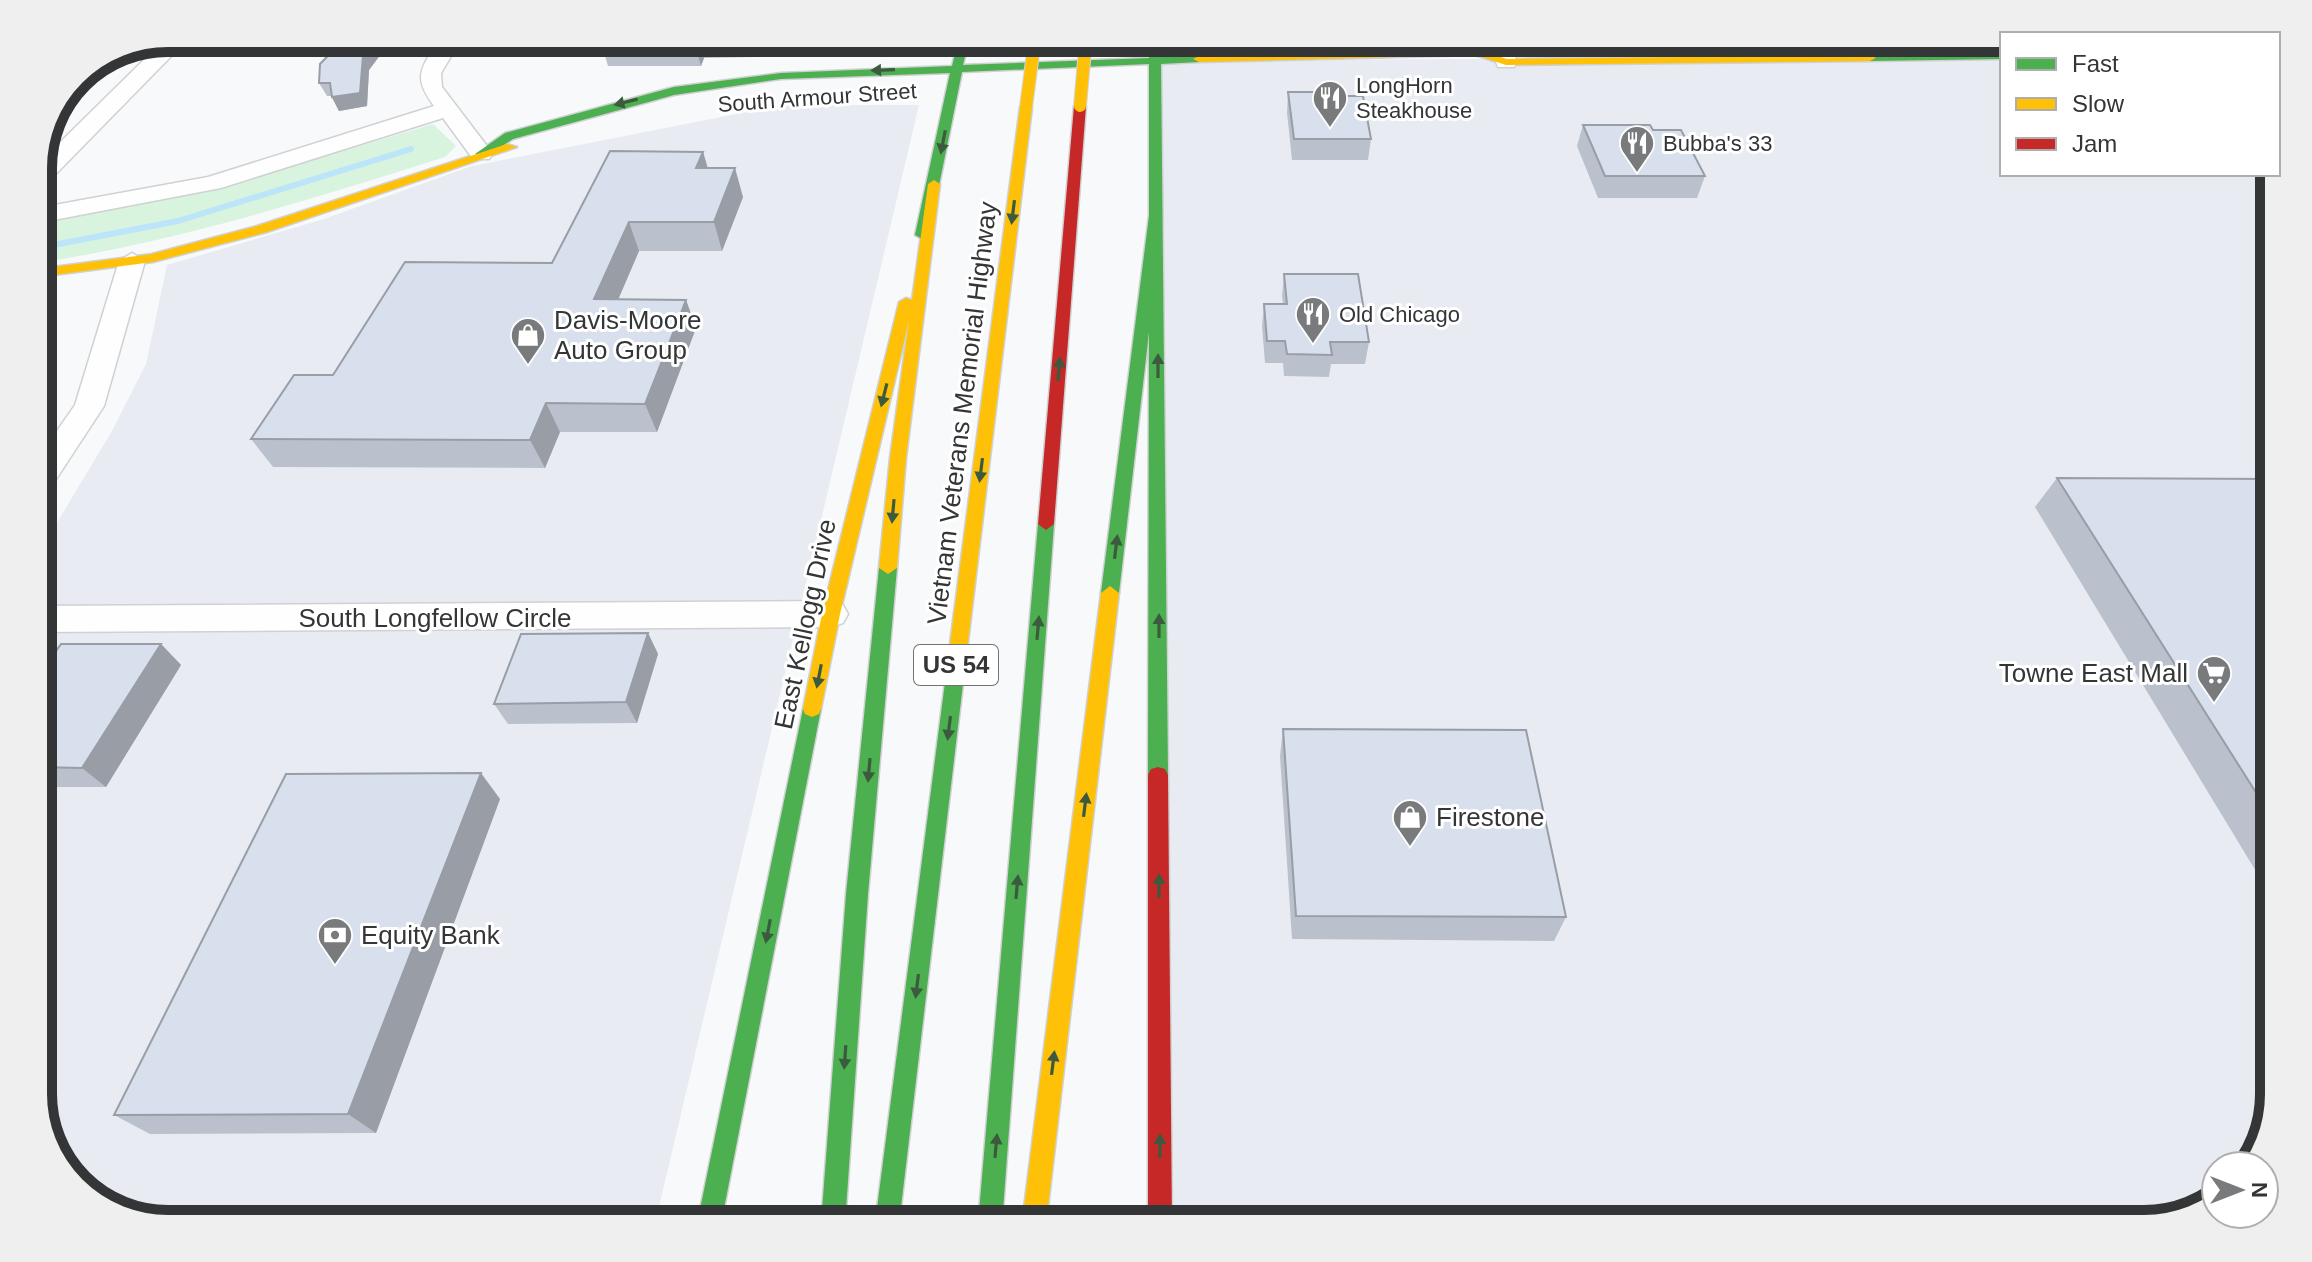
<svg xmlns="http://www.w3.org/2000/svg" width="2312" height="1262" font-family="Arial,sans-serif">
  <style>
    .built { fill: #e8ecf2 }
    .green { fill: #d8f4de }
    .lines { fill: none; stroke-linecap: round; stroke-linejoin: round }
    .stream { stroke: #bce5fa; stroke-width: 6 }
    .street-casing { stroke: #cfd1d2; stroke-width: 3 }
    .fast-casing { stroke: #cfd1d2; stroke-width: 3 }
    .slow-casing { stroke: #cfd1d2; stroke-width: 3 }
    .jam-casing { stroke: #cfd1d2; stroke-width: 3 }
    .street { fill: #fefefe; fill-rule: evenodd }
    .fast { fill: #4caf50; fill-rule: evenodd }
    .slow { fill: #ffc107; fill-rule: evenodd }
    .jam { fill: #c62828; fill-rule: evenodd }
    .slow-bridge-casing { stroke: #d3d4d5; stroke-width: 14; stroke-linecap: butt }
    .slow-bridge { stroke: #ffc107; stroke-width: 12 }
    .wall { fill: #bbc1cc }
    .shaded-wall { fill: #989da6 }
    .building { fill: #d9e0ed; stroke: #989da6; stroke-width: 2 }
    .oneway { fill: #3b5a3e }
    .labels { text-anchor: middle; stroke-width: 6; stroke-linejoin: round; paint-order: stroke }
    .far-poi-label { font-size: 22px; fill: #343536; stroke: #fff; text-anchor: start }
    .far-street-label { font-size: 22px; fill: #343536; stroke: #fff }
    .shield { fill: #fff; stroke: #717272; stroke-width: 2 }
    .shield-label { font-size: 24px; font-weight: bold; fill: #343536 }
    .poi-label { font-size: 26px; fill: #343536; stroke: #fff; text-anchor: start }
    .street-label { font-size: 26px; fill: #343536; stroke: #fff }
    .rim { fill: none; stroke: #343536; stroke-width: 10 }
  </style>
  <rect width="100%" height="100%" fill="#f7f9fb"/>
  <g class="built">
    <polygon points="2002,55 2002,174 2274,174 2274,1094 2260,1152 2248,1166 2216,1166 2216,1202 2145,1224 1160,1224 1157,61"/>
    <polygon points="782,105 919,105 655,1224 168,1224 110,1210 60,1167 38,1103 38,554 112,431 146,364 167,265 324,219 472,166"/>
  </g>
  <path class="green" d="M 433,124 L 456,146 L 445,157 C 309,200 179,241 38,263 L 38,222 L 220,188 Z"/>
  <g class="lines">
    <polyline class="stream" points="38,248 178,221 411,149"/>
    <g class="street-casing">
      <g id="street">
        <polygon points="189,38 47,183 38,185 38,164 165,39"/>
        <path d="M 440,38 L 462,38 L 441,73 L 442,87 L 493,154 L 489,159 L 473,159 L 443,118 L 221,188 L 38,223 L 38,208 L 208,177 L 434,106 C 411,75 422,68 440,38 Z"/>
        <polygon points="1486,38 1508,38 1517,62 1514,67 1498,67"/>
        <polygon points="132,253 145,261 104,406 49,490 38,493 38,458 75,405 119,261"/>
        <polygon points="831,601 843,605 848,614 843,623 831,627 38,632 38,606"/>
      </g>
    </g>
    <g class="fast-casing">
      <g id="fast">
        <polygon points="959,38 969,40 963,65 1149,58 1149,38 1161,38 1161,57 1199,56 1205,59 1199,62 1161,64 1168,775 1165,781 1158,783 1151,781 1148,775 1149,332 1119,593 1110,600 1101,593 1149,216 1149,64 962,72 929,235 922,239 915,235 950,73 781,79 674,95 513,139 485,157 475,154 505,133 674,87 781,73 952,66"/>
        <polygon points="2002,53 2002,59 1870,61 1864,58 1870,55"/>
        <polygon points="1046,518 1054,524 1002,1224 978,1224 1038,524"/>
        <polygon points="888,562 897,568 868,894 845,1224 821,1224 846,894 879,568"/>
        <polygon points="956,660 963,662 965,667 899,1224 875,1224 947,667 949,662"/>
        <polygon points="812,701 819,704 821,709 721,1224 697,1224 803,709 805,704"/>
      </g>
    </g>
    <g class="slow-casing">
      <g id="slow">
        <polygon points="1476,49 1507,59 1870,55 1876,58 1870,61 1506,65 1475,55 1199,62 1193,59 1199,56"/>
        <polygon points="1026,103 1032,107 965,667 963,672 949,672 947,667 1020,107"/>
        <polygon points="507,144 517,147 267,232 153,262 38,277 38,269 152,254 257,226"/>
        <polygon points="934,180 940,184 906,458 897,568 888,574 879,568 890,458 909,320 840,614 821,709 819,714 812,717 805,714 803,709 822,614 899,302 906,298 912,300 928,184"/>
        <polygon points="1110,586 1119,593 1046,1224 1022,1224 1101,593"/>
      </g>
    </g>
    <g class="jam-casing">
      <g id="jam">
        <polygon points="1080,102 1086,106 1054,524 1046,530 1038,524 1074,106"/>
        <polygon points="1158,767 1165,769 1168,775 1172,1224 1148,1224 1148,775 1151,769"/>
      </g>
    </g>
    <use href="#street" class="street"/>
    <use href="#fast" class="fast"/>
    <use href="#slow" class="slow"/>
    <use href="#jam" class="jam"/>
    <g class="slow-bridge-casing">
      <g id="slow-bridge">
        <polyline points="1080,106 1086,38"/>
        <polyline points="1026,107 1035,38"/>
      </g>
    </g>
    <use href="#slow-bridge" class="slow-bridge"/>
  </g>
  <g class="wall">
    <polygon points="345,38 393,38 369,70 367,106 339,111 331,96 327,96 319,83"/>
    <polygon points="600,38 765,38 757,57 704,58 701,66 608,66"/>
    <polygon points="1288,92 1332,96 1371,139 1368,160 1292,160 1287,113"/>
    <polygon points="1583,125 1653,130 1705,176 1697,198 1598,198 1577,146"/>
    <polygon points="703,152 708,168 743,197 722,251 639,251 618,299 686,300 696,328 657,432 560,432 545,468 273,467 251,439 333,375 552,263"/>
    <polygon points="1284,274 1369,342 1365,364 1331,364 1329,377 1284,376 1283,363 1265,363 1262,326 1264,304 1283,304 1282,296"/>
    <polygon points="2057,478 2274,479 2274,901 2035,507"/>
    <polygon points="648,633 658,654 637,723 508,724 494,704"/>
    <polygon points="161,644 181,665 106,787 38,787 38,677"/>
    <polygon points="1283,729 1566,917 1554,941 1292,939 1280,756"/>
    <polygon points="500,799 376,1133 150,1134 114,1115"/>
  </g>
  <g class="shaded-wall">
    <polygon points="377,38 393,38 369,70 367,106 339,111 332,97"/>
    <polygon points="693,38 699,38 704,58 701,66"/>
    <polygon points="752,38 765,38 757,57"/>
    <polygon points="703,152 711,180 696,168"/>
    <polygon points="735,168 743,197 722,251 714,222"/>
    <polygon points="629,222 639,251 606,328 594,299"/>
    <polygon points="41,278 53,293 38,342 38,286"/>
    <polygon points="686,300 696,328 657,432 645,404"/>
    <polygon points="546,403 560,432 545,468 530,440"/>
    <polygon points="648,633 658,654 637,723 626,702"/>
    <polygon points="161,644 181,665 106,787 82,768"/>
    <polygon points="481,773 500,799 376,1133 348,1114"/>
  </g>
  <g class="building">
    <polygon points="345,38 377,38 363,56 360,93 332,97 330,83 319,83 320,64"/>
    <polygon points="600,38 693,38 599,39"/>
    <polygon points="1288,92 1331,92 1332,96 1363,96 1371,139 1294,139"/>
    <polygon points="1583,125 1650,125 1653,130 1681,130 1705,176 1605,176"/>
    <polygon points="610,151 703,152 696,168 735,168 714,222 629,222 594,299 686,300 645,404 546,403 530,440 251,439 294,375 333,375 405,262 552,263"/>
    <polygon points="1284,274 1358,274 1369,342 1330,342 1332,355 1287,354 1285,341 1267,341 1264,304 1287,304"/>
    <polygon points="2057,478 2274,479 2274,821"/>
    <polygon points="648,633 626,702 494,704 521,634"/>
    <polygon points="61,644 161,644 82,768 38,767 38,677"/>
    <polygon points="1283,729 1526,730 1566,917 1296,916"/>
    <polygon points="481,773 348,1114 114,1115 286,774"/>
  </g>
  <defs><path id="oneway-solid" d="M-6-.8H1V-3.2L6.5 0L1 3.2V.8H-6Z" transform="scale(2)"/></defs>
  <g class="oneway">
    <use href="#oneway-solid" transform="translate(883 70) rotate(178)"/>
    <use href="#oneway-solid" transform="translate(626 102) rotate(166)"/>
    <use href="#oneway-solid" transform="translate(943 142) rotate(101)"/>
    <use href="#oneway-solid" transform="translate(1013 212) rotate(97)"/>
    <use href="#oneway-solid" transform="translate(1158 366) rotate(-90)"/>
    <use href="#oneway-solid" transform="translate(1059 369) rotate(-85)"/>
    <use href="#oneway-solid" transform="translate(884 395) rotate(104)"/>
    <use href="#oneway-solid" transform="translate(981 470) rotate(97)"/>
    <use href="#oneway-solid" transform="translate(893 511) rotate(95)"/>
    <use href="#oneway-solid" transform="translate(1116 547) rotate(-83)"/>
    <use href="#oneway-solid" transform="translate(1159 626) rotate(-90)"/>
    <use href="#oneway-solid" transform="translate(1038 628) rotate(-85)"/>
    <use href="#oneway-solid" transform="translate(819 676) rotate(101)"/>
    <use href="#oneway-solid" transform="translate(949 728) rotate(97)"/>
    <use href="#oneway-solid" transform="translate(869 770) rotate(95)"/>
    <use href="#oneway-solid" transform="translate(1085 805) rotate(-83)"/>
    <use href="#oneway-solid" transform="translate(1159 886) rotate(-90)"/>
    <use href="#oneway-solid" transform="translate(1017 887) rotate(-85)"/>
    <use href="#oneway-solid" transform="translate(768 931) rotate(101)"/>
    <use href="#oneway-solid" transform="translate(917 986) rotate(97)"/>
    <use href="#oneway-solid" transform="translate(845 1057) rotate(94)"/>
    <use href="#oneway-solid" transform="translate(1053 1063) rotate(-83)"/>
    <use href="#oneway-solid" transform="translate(996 1146) rotate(-85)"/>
    <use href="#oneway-solid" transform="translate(1160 1146) rotate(-90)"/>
  </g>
  <defs>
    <g id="restaurant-pin" transform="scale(1.8)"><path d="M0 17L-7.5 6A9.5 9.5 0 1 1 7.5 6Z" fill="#787a7b" stroke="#fff"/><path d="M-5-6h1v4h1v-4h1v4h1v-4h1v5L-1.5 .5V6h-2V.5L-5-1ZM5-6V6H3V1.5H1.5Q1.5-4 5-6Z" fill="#fff"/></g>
    <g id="shop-pin" transform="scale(1.8)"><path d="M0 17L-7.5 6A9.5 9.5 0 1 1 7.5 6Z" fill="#787a7b" stroke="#fff"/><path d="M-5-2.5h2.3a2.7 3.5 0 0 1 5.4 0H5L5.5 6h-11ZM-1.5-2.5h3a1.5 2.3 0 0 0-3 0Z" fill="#fff"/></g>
    <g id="supermarket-pin" transform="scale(1.8)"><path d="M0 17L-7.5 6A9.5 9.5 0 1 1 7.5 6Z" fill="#787a7b" stroke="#fff"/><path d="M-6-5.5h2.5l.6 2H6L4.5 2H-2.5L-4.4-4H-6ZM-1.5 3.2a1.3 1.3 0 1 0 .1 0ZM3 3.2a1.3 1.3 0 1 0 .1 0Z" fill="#fff"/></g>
    <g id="bank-pin" transform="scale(1.8)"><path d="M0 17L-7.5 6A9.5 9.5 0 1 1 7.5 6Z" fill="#787a7b" stroke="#fff"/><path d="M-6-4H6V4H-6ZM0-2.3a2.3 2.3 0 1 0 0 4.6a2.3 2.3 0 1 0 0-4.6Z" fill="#fff"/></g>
  </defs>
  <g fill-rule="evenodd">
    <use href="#restaurant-pin" x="1330" y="98"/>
    <use href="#restaurant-pin" x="1637" y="143"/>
    <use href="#restaurant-pin" x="1313" y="314"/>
    <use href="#shop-pin" x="528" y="335"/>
    <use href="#supermarket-pin" x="2214" y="673"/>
    <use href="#shop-pin" x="1410" y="817"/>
    <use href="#bank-pin" x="335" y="935"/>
  </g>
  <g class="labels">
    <g class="far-poi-label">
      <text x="1356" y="93">LongHorn<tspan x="1356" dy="25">Steakhouse</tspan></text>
      <text x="1663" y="151">Bubba's 33</text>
      <text x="1339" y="322">Old Chicago</text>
    </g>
    <g class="far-street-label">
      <text transform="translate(817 97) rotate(-4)" y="8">South Armour Street</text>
    </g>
    <rect class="shield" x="914" y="645" width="84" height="40" rx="6"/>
    <g class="shield-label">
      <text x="956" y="673">US 54</text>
    </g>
    <g class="poi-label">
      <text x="554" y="329">Davis-Moore<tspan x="554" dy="30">Auto Group</tspan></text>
      <text x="2188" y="682" text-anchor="end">Towne East Mall</text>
      <text x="1436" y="826">Firestone</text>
      <text x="361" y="944">Equity Bank</text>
    </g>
    <g class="street-label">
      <text transform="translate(962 413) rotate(-83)" y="9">Vietnam Veterans Memorial Highway</text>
      <text x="435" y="627">South Longfellow Circle</text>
      <text transform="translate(805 624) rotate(-78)" y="9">East Kellogg Drive</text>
    </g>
  </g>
  <path d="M0 0H2312V1262H0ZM168 52H2144A116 116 0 0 1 2260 168V1094A116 116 0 0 1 2144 1210H168A116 116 0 0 1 52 1094V168A116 116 0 0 1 168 52Z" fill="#efefef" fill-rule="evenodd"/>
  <path class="rim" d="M168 52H2144A116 116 0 0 1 2260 168V1094A116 116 0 0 1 2144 1210H168A116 116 0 0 1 52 1094V168A116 116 0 0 1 168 52Z"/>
  <rect x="2000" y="32" width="280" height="144" fill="#ffffff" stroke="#aeaeaf" stroke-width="2"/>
  <rect x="2016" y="58" width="40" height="12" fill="#4caf50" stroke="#aeaeaf" stroke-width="2"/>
  <text x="2072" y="72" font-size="24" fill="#343536">Fast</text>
  <rect x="2016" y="98" width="40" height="12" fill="#ffc107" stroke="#aeaeaf" stroke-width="2"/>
  <text x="2072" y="112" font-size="24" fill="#343536">Slow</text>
  <rect x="2016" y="138" width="40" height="12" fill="#c62828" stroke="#aeaeaf" stroke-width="2"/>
  <text x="2072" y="152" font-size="24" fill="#343536">Jam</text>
  <g transform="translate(2240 1190) rotate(90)"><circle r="38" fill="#ffffff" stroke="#aeaeaf" stroke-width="2"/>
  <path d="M0-6L14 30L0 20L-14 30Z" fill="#787a7b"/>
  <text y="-12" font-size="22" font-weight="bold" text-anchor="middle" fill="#343536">N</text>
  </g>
</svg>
